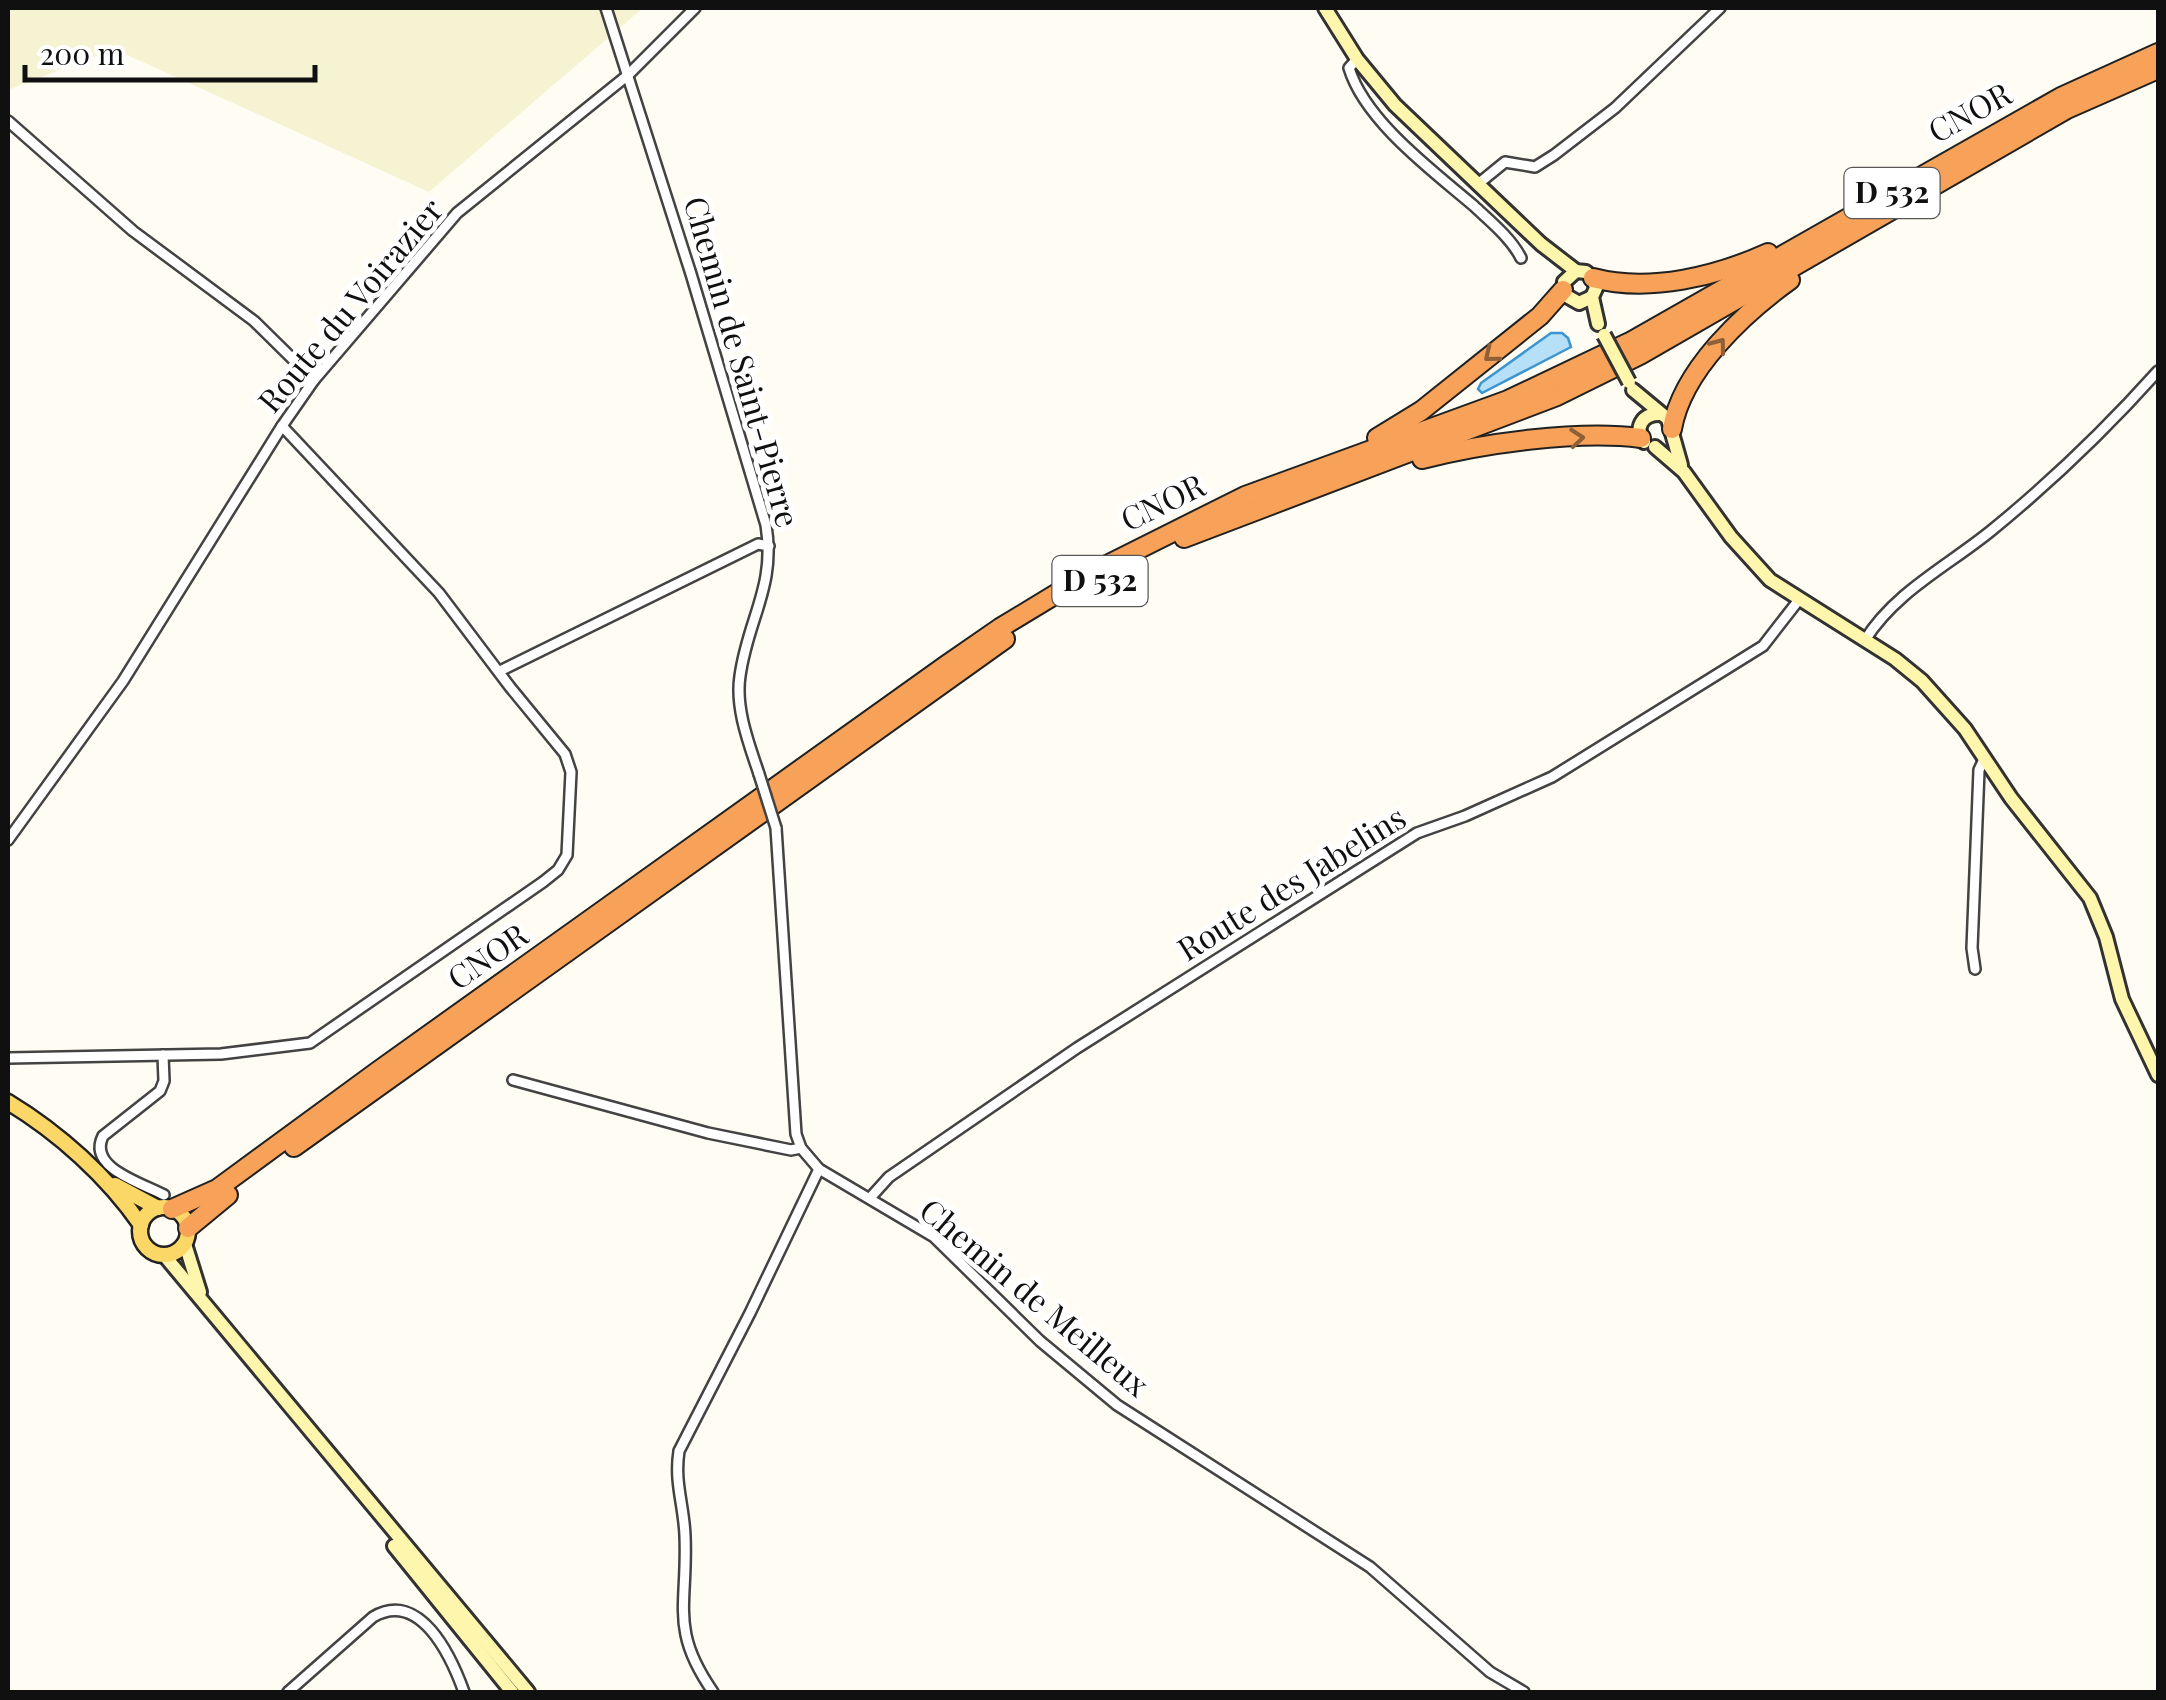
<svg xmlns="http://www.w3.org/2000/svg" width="2166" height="1700" font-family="'Playfair Display',serif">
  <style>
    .farmland { fill: #f6f3d2 }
    .water { fill: #b6dff8; stroke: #3b95d1; stroke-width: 2.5 }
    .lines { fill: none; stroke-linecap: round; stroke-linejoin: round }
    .street-casing { stroke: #434343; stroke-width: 14 }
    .secondary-casing { stroke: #323232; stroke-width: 18 }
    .primary-casing { stroke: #212121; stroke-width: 19 }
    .highway-casing { stroke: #212121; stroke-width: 22 }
    .street { stroke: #fff; stroke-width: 9 }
    .secondary { stroke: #fff6ae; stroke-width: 12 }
    .primary { stroke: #fbd767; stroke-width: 14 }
    .highway { stroke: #f7a159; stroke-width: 18 }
    .street-bridge-casing { stroke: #434343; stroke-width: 14; stroke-linecap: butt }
    .secondary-bridge-casing { stroke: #323232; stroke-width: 18; stroke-linecap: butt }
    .street-bridge { stroke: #fff; stroke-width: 9 }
    .secondary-bridge { stroke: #fff6ae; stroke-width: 12 }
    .oneway { stroke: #8f6038 }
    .labels { text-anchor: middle; stroke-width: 10; stroke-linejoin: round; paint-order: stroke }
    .shield { fill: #fff; stroke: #585858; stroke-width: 2.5 }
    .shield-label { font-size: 30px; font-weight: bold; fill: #101010 }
    .street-label { font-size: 32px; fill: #101010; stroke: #fff }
  </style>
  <rect width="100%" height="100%" fill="#fffdf3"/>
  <polygon class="farmland" points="8,8 643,8 429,192 114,49 8,90"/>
  <polygon class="water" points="1551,333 1562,333 1568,338 1571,347 1482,393 1478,389 1481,383"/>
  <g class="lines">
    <g class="street-casing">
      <g id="street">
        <path d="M 606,8 L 691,274 L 766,525 C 776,587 748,618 740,676 C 735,708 749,744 759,774"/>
        <path d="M 1357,59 L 1349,68 C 1365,121 1433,171 1474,206 C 1490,221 1511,238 1521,258"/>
        <polyline points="8,121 133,231 254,321 314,380"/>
        <polyline points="1478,184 1505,162 1535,167 1554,155 1615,108 1720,8"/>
        <path d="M 1865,640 C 1896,591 1948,566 1992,530 C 2052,481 2107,428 2158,371"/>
        <polyline points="500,671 758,544 769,546"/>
        <polyline points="776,828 796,1134 801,1148 819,1169 934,1237 1040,1341 1117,1405 1370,1567 1490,1672 1524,1692"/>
        <polyline points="8,840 123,681 282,426 314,380 457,213 628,75 695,8"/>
        <polyline points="1975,969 1972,948 1979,770 1985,757"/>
        <path d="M 163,1055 L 164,1081 L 160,1091 L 103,1136 C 87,1168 142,1183 164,1195"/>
        <polyline points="8,1058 221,1054 310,1043 543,882 558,870 567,855 571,772 565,754 510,687 439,593 282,426"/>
        <polyline points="513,1080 708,1133 791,1150 801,1148"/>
        <polyline points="870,1198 889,1177 1077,1048 1417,833 1465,816 1552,777 1763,646 1798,601"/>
        <path d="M 288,1692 L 373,1617 C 420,1589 451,1656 464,1692"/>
        <path d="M 713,1692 C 669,1629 688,1605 685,1536 C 684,1505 674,1483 679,1451 L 750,1313 L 819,1169"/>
      </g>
    </g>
    <g class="secondary-casing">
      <g id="secondary">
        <polyline points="1325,8 1357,59 1395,105 1541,244 1576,271 1586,272 1593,278 1596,288 1592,297 1598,324"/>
        <polyline points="1576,271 1564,282 1565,295 1579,303 1592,297"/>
        <polyline points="1633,390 1668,419 1681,465"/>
        <path d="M 1644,442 C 1634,428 1642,414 1659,414"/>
        <polyline points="1655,447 1684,472 1731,537 1770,580 1895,659 1922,681 1965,729 2011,798 2090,898 2106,937 2122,999 2158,1075"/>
        <polyline points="185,1244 200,1292"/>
        <polyline points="164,1255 528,1692"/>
        <polyline points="394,1546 512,1692"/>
      </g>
    </g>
    <g class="primary-casing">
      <g id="primary">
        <path d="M 8,1102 C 59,1133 107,1176 141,1225"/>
        <polyline points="115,1185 158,1208"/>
        <circle cx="164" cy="1231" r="24"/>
      </g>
    </g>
    <g class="highway-casing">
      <g id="highway">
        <path d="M 1593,278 C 1650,293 1717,276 1768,253"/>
        <path d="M 1672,429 C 1682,370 1744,313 1790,280"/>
        <polyline points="1377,438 1421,411 1540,316 1563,290"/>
        <path d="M 1422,459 C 1484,443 1578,430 1641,438"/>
        <polyline points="1184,538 1557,396 1640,355 2067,109 2158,69"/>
        <polyline points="294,1147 1005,639"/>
        <polyline points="172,1209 217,1189 378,1071 945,666 1000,628 1089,574 1245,496 1508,400 1630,342 2061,97 2158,53"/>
        <polyline points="188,1228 228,1195"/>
      </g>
    </g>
    <use href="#street" class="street"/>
    <use href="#secondary" class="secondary"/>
    <use href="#primary" class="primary"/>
    <use href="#highway" class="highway"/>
    <g class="street-bridge-casing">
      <polyline id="street-bridge" points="759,774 776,828"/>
    </g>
    <g class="secondary-bridge-casing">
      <polyline id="secondary-bridge" points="1604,335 1629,382"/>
    </g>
    <use href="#street-bridge" class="street-bridge"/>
    <use href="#secondary-bridge" class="secondary-bridge"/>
  </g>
  <defs><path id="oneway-chevron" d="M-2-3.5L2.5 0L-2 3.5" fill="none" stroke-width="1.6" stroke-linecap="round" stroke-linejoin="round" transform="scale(2.5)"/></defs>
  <g class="oneway">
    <use href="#oneway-chevron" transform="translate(1719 345) rotate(-53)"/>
    <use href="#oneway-chevron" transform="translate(1491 355) rotate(141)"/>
    <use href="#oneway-chevron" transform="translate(1577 438) rotate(-5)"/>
  </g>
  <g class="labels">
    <g class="shield">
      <rect x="1844.5" y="168" width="95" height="50" rx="8"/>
      <rect x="1052.5" y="556" width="95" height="50" rx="8"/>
    </g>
    <g class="shield-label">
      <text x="1892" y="203">D 532</text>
      <text x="1100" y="591">D 532</text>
    </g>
    <g class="street-label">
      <text transform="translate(1970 113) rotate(-29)" y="11">CNOR</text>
      <text transform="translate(351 306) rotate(-50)" y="11">Route du Voirazier</text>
      <text transform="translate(741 362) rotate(74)" y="11">Chemin de Saint-Pierre</text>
      <text transform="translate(1163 503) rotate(-26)" y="11">CNOR</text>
      <text transform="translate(1292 884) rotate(-32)" y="11">Route des Jabelins</text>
      <text transform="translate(488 957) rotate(-35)" y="11">CNOR</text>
      <text transform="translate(1034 1298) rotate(40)" y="11">Chemin de Meilleux</text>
    </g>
  </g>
  <rect width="2166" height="1700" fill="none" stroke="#101010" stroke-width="20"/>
  <path d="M25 65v15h290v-15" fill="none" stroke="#101010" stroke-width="5"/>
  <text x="40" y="65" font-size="30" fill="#101010" stroke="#ffffff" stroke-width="8" paint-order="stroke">200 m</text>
</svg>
